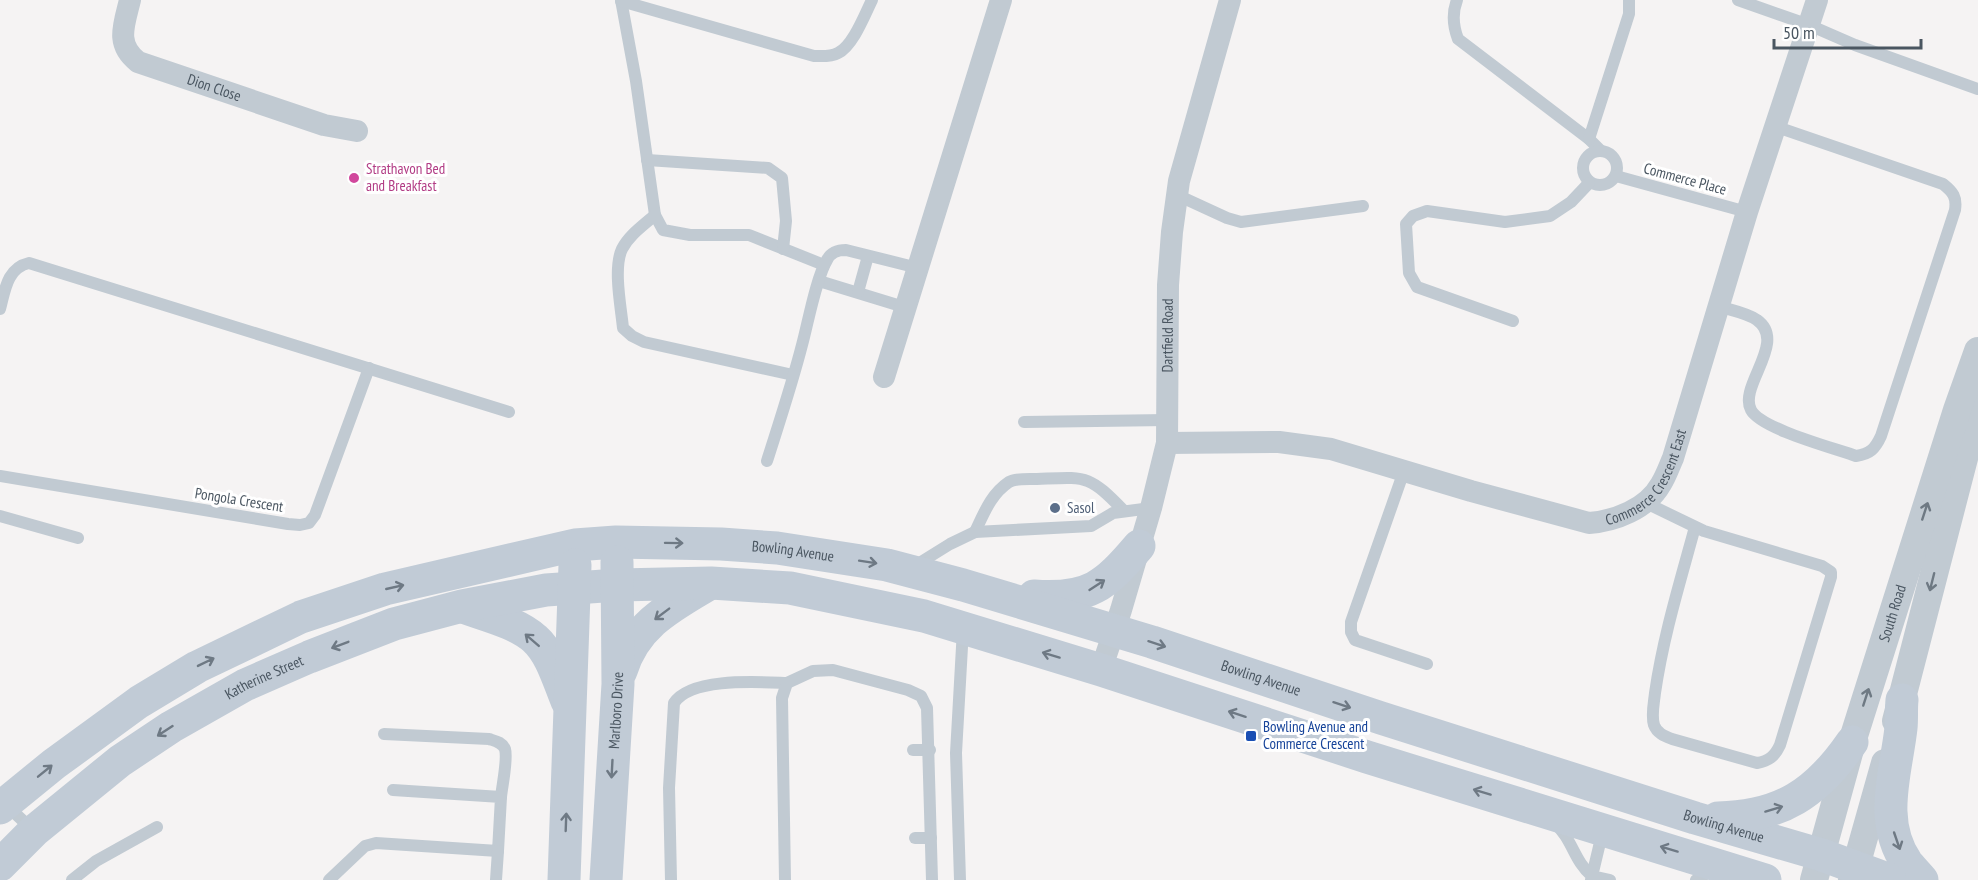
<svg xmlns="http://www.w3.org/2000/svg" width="1978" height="880" font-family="'PT Sans Narrow',sans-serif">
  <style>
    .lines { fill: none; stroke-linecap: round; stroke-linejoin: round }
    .service { stroke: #c1cad2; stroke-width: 12 }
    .minor { stroke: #c1cad2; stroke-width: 22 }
    .tertiary { stroke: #c1cad2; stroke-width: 28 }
    .secondary { stroke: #c1cbd6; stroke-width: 33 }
    .oneway { stroke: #6e7983 }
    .oneway2 { stroke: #6e7984 }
    .hotel-dot { fill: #d1479c; stroke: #fff; stroke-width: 2 }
    .service-dot { fill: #5c6f8a; stroke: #fff; stroke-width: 2 }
    .transit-dot { fill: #1a4fb4; stroke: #fff; stroke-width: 2 }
    .labels { text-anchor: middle; stroke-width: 6; stroke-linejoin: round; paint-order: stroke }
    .street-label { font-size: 15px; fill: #4a5661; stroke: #fff }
    .hotel-label { font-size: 15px; fill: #b23c85; stroke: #fff; text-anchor: start }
    .service-label { font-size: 15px; fill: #4e5e75; stroke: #fff; text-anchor: start }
    .transit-label { font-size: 15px; fill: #164399; stroke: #fff; text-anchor: start }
  </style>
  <rect width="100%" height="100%" fill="#f5f3f3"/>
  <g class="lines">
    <g class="service">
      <polyline points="621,0 636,81 655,215 663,230 690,235 749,235 824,265"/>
      <path d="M 1457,0 C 1452,13 1453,26 1458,39 L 1589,139 L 1600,150"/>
      <polyline points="1738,0 1809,25 1855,45 1978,89"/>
      <path d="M 621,1 L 814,56 C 822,56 831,57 838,53 C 853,46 865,14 872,0"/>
      <polyline points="1589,139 1629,14 1629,0"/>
      <circle cx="1600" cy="168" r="17"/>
      <polyline points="647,160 768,168 782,178 786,221 783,249"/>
      <polyline points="1616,176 1747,212"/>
      <polyline points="1177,195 1227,218 1241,222 1363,206"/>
      <path d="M 655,215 C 644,225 629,235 622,249 C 613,268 621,307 623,328 L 632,336 L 644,342 L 793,375"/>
      <polyline points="819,281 904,307"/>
      <polyline points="858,292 868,256"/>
      <path d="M 1718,306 C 1730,310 1748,313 1757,320 C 1788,342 1738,386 1751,410 C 1761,429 1834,448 1856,456 C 1870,454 1875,449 1881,436 L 1955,210 C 1957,197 1953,192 1943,184 L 1774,126"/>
      <path d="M 0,309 C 5,290 7,268 29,263 L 509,412"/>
      <polyline points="1513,321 1417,287 1409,273 1406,224 1413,216 1427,211 1505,222 1550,216 1571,202 1589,183"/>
      <polyline points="1024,422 1167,420"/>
      <path d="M 767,461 C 779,423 792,384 802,345 C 808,323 816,278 827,260 C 831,252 837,250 846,250 L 918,268"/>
      <polyline points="1404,471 1351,622 1351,632 1355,640 1427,664"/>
      <polyline points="0,476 288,524 300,525 309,523 315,515 369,368"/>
      <path d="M 1644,502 L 1704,531 L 1822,566 L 1831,572 L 1831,577 L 1780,745 C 1775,756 1769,761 1757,763 L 1672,739 C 1664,736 1657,733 1654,725 C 1651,715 1654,703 1655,693 C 1663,637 1680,582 1695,527"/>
      <polyline points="0,516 78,538"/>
      <path d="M 975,532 C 984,513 991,494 1009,482 C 1016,478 1029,479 1037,479 C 1087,477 1088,474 1124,511"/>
      <polyline points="913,567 950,544 975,532 1091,526 1113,513 1151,508"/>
      <path d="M 384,734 L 489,739 C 495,741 502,742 505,749 C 508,759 502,786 501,797"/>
      <polyline points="913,750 930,750"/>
      <polyline points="5,804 34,831"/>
      <path d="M 1554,823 C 1573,839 1573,860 1592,876 L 1591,880"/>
      <polyline points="1603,830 1592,876 1610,880"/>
      <polyline points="915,838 931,838"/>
      <polyline points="72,880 96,861 157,827"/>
      <polyline points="329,880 365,846 376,843 498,851 501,797 393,790"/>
      <polyline points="496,880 498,851"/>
      <path d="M 671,880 L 669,788 L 674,703 C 691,677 759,682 787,683"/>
      <polyline points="785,880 782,698 787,683 813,671 833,670 908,690 921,696 927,708 932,880"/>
      <polyline points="960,880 956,753 963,629"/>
      <polyline points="1696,880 1714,869"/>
    </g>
    <g class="minor">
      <path id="s1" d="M 130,0 C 124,25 115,44 138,62 L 324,125 L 357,131"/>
      <polyline points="884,377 1001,0"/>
      <path id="s2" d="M 1167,443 L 1279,442 L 1331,449 L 1471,491 L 1589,523 C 1615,521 1647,509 1661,484 C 1666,476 1669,467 1673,458 L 1747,212 L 1817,0"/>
      <path id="s3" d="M 1101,670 L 1121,610 L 1151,508 L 1167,443 L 1168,285 L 1172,232 L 1179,181 L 1230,0"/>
    </g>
    <g class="tertiary">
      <polyline points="1896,721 1978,404"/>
      <path id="s4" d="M 1814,880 L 1852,742 L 1957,410 L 1978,351"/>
      <polyline points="1852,880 1885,763"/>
    </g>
    <g class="secondary">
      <path d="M 1034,596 C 1089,600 1105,586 1139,546"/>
      <path d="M 463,607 C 485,615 518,623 535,639 C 551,653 559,682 567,701"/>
      <path d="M 621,671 C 635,625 670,607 709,584"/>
      <path d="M 1902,700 C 1901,709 1902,719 1901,728 C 1896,773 1878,821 1907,863 C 1912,869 1917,874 1922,880"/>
      <path id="s5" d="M 0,808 L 54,764 L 139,702 L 197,667 L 301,617 L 385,589 L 575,545 L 616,542 L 721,544 L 777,548 L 887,565 L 963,585 L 1152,642 L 1381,718 L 1695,818 L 1822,855 L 1890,880"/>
      <path d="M 1718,818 C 1781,817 1817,793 1852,742"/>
      <path id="s6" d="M 0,865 L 34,831 L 120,761 L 171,727 L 245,685 L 309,657 L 394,624 L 462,606 L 546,590 L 618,585 L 711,583 L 790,588 L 924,616 L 1101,670 L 1367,757 L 1765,880"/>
      <polyline points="564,880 575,565"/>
      <path id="s7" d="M 606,880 L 618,684 L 617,562"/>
    </g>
  </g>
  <defs><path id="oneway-shaft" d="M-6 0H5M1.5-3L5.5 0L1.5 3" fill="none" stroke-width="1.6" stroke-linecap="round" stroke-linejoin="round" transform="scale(1.5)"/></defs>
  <g class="oneway">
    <use href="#oneway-shaft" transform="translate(1925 511) rotate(-72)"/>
    <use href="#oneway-shaft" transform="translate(1932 582) rotate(104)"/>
    <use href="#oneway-shaft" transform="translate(1866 697) rotate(-72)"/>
  </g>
  <g class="oneway2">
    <use href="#oneway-shaft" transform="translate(674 543) rotate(1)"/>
    <use href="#oneway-shaft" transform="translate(868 562) rotate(9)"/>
    <use href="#oneway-shaft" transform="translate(1097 585) rotate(-33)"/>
    <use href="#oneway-shaft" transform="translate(395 587) rotate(-13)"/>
    <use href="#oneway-shaft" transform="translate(662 614) rotate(143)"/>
    <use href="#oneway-shaft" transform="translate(532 640) rotate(-139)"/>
    <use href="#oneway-shaft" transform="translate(1157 644) rotate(18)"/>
    <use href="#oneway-shaft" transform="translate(340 645) rotate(159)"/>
    <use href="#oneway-shaft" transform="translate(1051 655) rotate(-163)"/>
    <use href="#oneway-shaft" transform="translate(206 662) rotate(-26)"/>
    <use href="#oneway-shaft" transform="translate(1342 705) rotate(18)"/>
    <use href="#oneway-shaft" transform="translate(1237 714) rotate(-162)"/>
    <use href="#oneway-shaft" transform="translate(165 731) rotate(147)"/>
    <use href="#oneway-shaft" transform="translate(612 769) rotate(93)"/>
    <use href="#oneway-shaft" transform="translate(45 771) rotate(-39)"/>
    <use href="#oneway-shaft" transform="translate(1482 792) rotate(-163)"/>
    <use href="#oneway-shaft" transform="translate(1774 809) rotate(-17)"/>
    <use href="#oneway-shaft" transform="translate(566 822) rotate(-88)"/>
    <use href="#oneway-shaft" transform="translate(1897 841) rotate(71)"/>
    <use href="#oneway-shaft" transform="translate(1669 849) rotate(-163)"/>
  </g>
  <circle class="hotel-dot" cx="354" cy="178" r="6"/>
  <circle class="service-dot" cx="1055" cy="508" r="6"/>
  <rect class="transit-dot" x="1245" y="730" width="12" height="12" rx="3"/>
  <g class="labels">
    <g class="street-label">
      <text dy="5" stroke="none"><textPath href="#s1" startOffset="148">Dion Close</textPath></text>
      <text transform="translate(1685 179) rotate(15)" y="5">Commerce Place</text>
      <text dy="5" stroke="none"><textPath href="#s3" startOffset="344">Dartfield Road</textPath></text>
      <text dy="5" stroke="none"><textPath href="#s2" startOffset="513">Commerce Crescent East</textPath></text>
      <text transform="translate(239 500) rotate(9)" y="5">Pongola Crescent</text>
      <text dy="5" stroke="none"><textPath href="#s5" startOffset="860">Bowling Avenue</textPath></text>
      <text dy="5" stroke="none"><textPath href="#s4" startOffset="278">South Road</textPath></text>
      <text dy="5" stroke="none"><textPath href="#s6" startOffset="326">Katherine Street</textPath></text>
      <text dy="5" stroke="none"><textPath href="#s5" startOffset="1346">Bowling Avenue</textPath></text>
      <text dy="5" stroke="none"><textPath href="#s7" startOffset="170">Marlboro Drive</textPath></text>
      <text dy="5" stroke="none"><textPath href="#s5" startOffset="1832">Bowling Avenue</textPath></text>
    </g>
    <g class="hotel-label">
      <text x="366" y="174">Strathavon Bed<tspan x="366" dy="17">and Breakfast</tspan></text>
    </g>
    <g class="service-label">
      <text x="1067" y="513">Sasol</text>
    </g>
    <g class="transit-label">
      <text x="1263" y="732">Bowling Avenue and<tspan x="1263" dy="17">Commerce Crescent</tspan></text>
    </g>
  </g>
  <path d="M1774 39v9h147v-9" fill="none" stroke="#4a5661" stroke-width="3"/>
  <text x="1783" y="39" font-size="18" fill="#4a5661" stroke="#ffffff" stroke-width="4.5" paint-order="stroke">50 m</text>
</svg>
